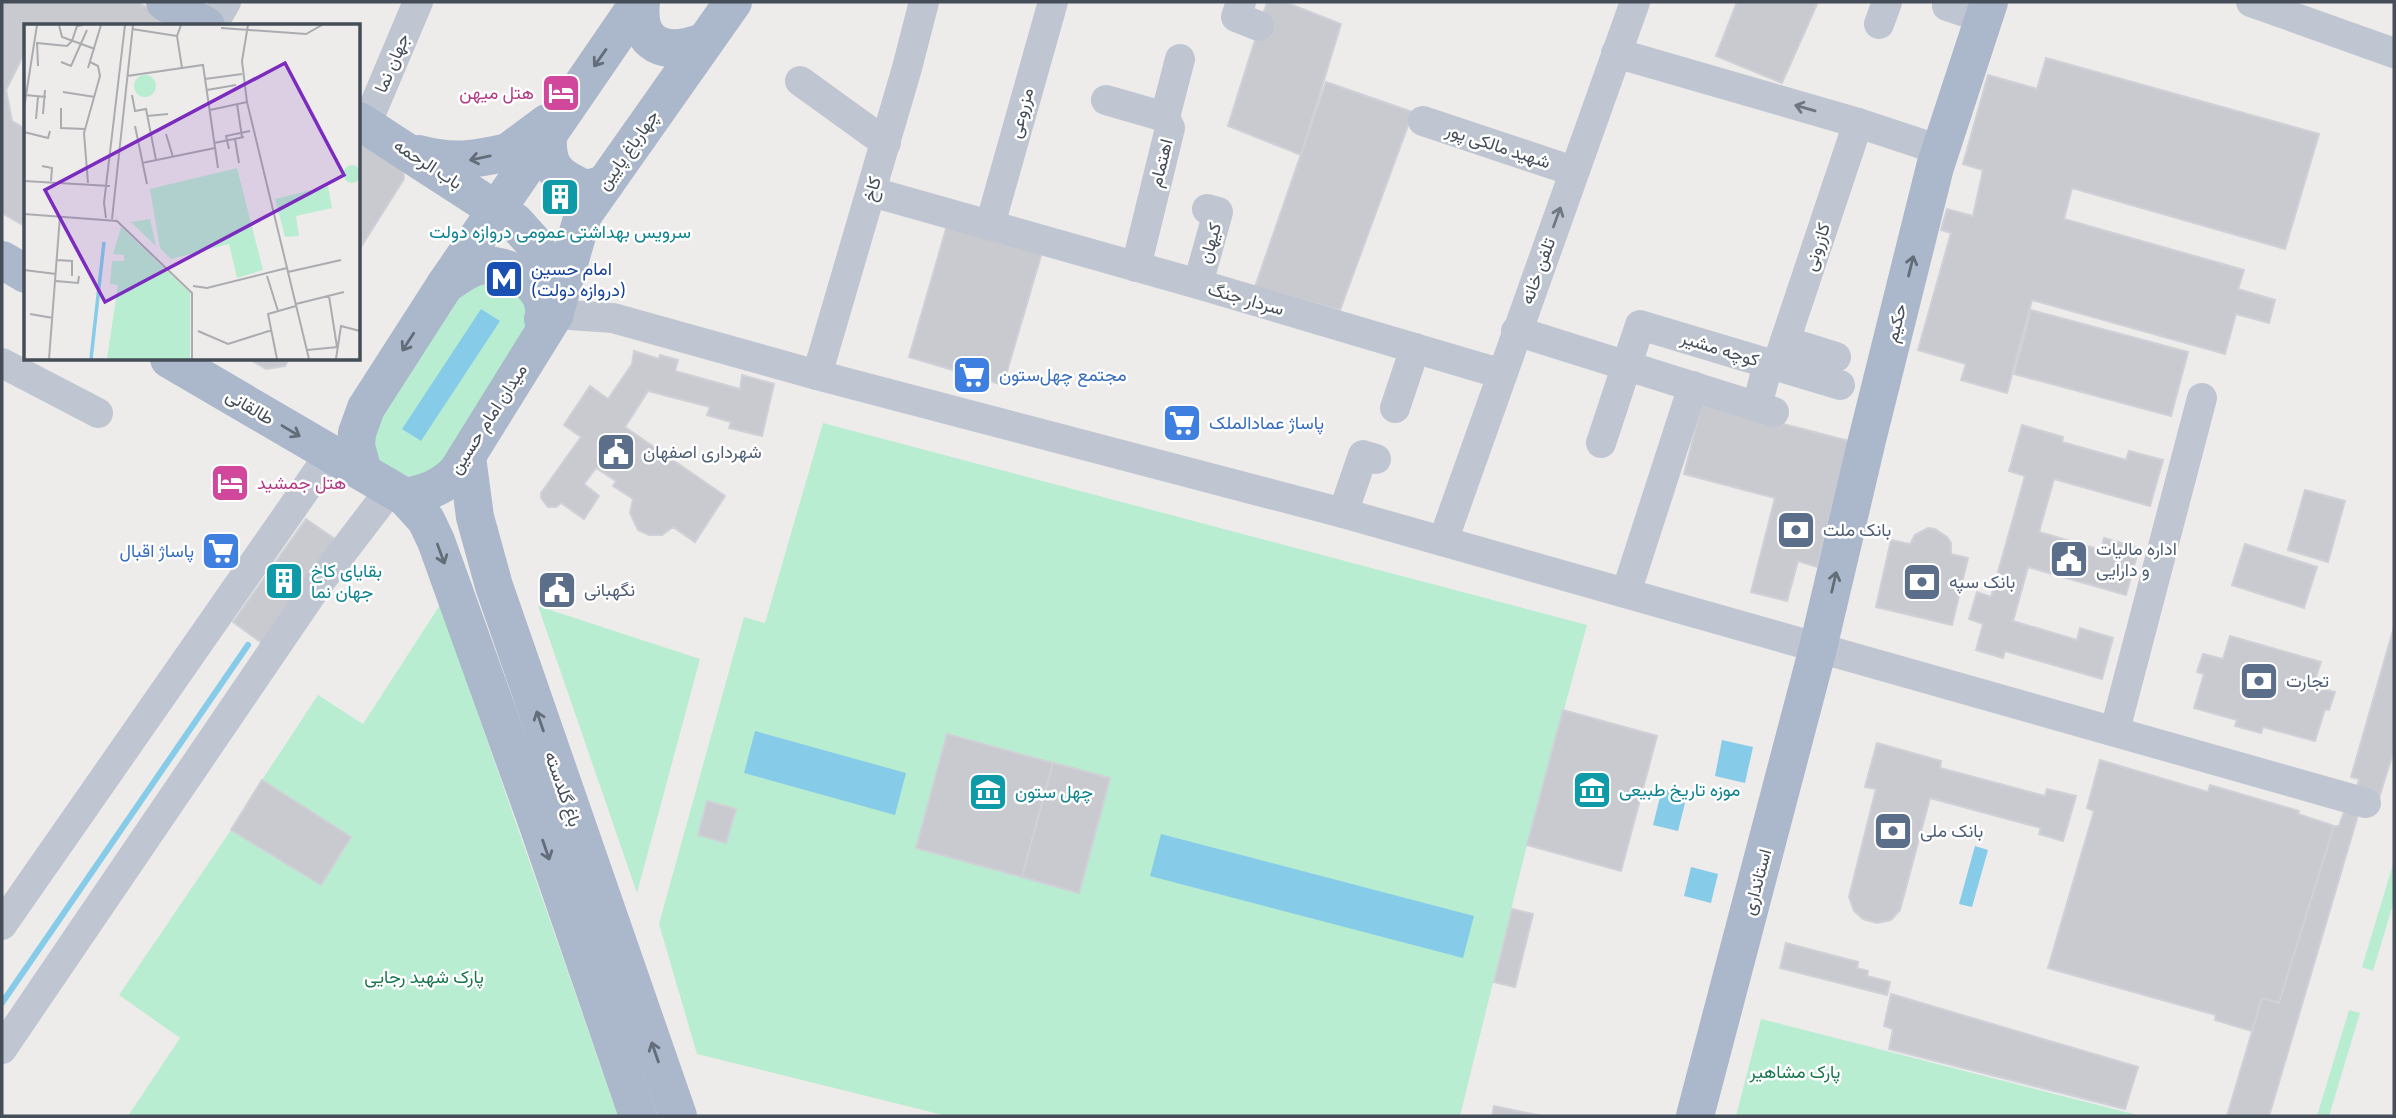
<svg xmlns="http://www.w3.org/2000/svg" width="2396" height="1118" font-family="Overpass,Vazirmatn,sans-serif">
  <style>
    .green { fill: #b9edd1 }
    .water { fill: #86cce9 }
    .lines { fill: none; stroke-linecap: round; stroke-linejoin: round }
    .stream { stroke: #86cce9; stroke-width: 6 }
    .building { fill: #c8cad0; stroke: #cfd1d7; stroke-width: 2 }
    .minor { stroke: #bfc6d1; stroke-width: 30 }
    .major { stroke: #abb8cb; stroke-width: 38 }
    .oneway { stroke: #636d7a }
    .oneway2 { stroke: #6f7782 }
    .labels { text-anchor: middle; stroke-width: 5; stroke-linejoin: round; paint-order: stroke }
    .street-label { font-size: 18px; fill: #444d58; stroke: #fff }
    .hotel-label { font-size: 18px; fill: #b23c85; stroke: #fff; text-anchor: end }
    .culture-label { font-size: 18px; fill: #0d838f; stroke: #fff; text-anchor: start }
    .transit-label { font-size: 18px; fill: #164399; stroke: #fff; text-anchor: start }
    .shop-label { font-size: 18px; fill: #366cbe; stroke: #fff; text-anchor: start }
    .service-label { font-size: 18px; fill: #4e5e75; stroke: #fff; text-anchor: start }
    .park-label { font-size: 18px; fill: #18774f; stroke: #fff }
    .inset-river { fill: none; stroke: #86cce9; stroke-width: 3.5 }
    .inset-road { fill: none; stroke: #aaacb0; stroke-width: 2 }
    .view { fill: #7b2cbf; fill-opacity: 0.15; stroke: #7b2cbf; stroke-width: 3.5 }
    .inset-edge { fill: none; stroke: #444d58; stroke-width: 3.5 }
  </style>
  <rect width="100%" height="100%" fill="#eeebeb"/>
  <g class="green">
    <polygon points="483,277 523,293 531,322 449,460 418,478 401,477 378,462 370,445 376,413 456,289"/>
    <polygon points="823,423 1587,625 1527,845 1460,1116 947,1116 697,1054 659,924 744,617 765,623"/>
    <polygon points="440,605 618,1116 128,1116 180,1038 119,995 231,830 321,885 351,837 262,780 318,695 363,724"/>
    <polygon points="538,606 700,659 637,893"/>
    <polygon points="2394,861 2394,901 2373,971 2362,967"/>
    <polygon points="2349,1010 2360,1013 2329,1116 2317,1116"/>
    <polygon points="1761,1019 2141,1116 1736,1116"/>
  </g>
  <g class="water">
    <polygon points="481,309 500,321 421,441 402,429"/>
    <polygon points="755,731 906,773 895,815 744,773"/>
    <polygon points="1722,740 1753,747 1745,783 1715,776"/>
    <polygon points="1662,789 1687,795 1678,831 1653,825"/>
    <polygon points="1161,834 1474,916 1463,958 1150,876"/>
    <polygon points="1975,846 1988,850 1972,907 1959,904"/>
    <polygon points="1691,867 1718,874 1711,903 1684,896"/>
  </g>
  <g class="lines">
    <polyline class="stream" points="2,1003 248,645"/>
  </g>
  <g class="building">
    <polygon points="2,2 137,2 169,20 171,26 26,26 26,50 6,90 12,121 26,129 26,227 2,213"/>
    <polygon points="1267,2 1285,2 1341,24 1301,155 1228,126"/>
    <polygon points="1737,2 1818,2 1782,83 1716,56"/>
    <polygon points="2046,58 2319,134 2285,249 2072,188 2064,219 2244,270 2238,289 2275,300 2269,323 2236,314 2225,354 2032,300 2007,393 1961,380 1966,364 1918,350 1951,233 1941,230 1947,209 1973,216 1983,170 1963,164 1988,75 2037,89"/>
    <polygon points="1326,82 1413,112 1340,310 1255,287"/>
    <polygon points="359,139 403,165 404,179 359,250"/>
    <polygon points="948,222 1043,249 1003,385 909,357"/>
    <polygon points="2031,310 2188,352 2171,416 2014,374"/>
    <polygon points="634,351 659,359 660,355 678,360 675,371 740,389 742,375 774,384 762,436 729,428 731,422 707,415 710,407 648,391 625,427 725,496 695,542 673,527 662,535 649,535 638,530 630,513 633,499 613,486 616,481 596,468 584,484 599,496 584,519 561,503 556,507 548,507 541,498 541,493 581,437 564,425 590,386 608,399 632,364"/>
    <polygon points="249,359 289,359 285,366 266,369"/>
    <polygon points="1702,403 1849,441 1817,567 1798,561 1787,601 1751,592 1775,498 1684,474"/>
    <polygon points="2022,425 2063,437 2062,442 2126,460 2129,451 2163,460 2150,506 2054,479 2039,532 2101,550 2104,538 2139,548 2126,595 2028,567 2013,621 2077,640 2080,628 2113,638 2102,679 2005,651 2003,658 1976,650 1983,624 1969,619 1977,592 1991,597 2025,476 2009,471"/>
    <polygon points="2305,490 2345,501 2328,562 2288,550"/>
    <polygon points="306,519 335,539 262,643 233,622"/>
    <polygon points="1928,528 1935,529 1947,537 1951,543 1951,554 1968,558 1952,625 1876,607 1891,540 1910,544 1915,535"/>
    <polygon points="2245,544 2317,567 2304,608 2232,585"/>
    <polygon points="2394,627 2394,750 2379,798 2356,791 2359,779 2351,777"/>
    <polygon points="2230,636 2321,662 2313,686 2335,692 2329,710 2325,709 2315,741 2263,727 2261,733 2235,726 2237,720 2194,708 2204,674 2197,672 2203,654 2223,659"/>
    <polygon points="1563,710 1657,736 1621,871 1527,845"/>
    <polygon points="947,734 1053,763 1022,877 916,848"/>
    <polygon points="1877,743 1941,761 1940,768 2045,796 2047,789 2076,796 2063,841 2039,834 2041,828 1930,798 1900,910 1891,920 1877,923 1863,919 1854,911 1849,897 1876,789 1865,787"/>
    <polygon points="2100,760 2208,792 2210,785 2299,811 2298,814 2334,826 2279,1003 2262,998 2252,1031 2215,1020 2216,1015 2048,968 2094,811 2087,808"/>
    <polygon points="1053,763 1110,778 1079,893 1022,877"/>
    <polygon points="1053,763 1110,778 1079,893 1022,877"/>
    <polygon points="262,780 351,837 321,885 231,830"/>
    <polygon points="707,801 736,809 726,843 698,835"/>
    <polygon points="2345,809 2358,815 2269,1116 2227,1116 2262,998 2279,1003 2334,826 2339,826"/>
    <polygon points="1512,909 1533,914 1515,987 1494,982"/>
    <polygon points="1786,943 1858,962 1857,968 1868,971 1867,976 1890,982 1887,995 1780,968"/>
    <polygon points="1891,994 2138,1067 2125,1109 1889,1049 1893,1029 1884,1026"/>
    <polygon points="1494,1106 1541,1116 1492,1116"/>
  </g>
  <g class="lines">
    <g class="minor">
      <polyline points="1241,2 1236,17 1259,26"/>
      <polyline points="2251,2 2394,53"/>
      <polyline points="1947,6 1983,18"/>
      <polyline points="1879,24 1887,2"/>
      <polyline points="212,26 226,2"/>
      <polyline points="1616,53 1858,123 1940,150"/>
      <polyline points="800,81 886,143"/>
      <polyline points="1106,100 1165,117"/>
      <polyline points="1423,121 1573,171"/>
      <polyline points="366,125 418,2"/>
      <polyline points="872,192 1198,284 1502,374"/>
      <polyline points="990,225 1053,2"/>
      <polyline points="1136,267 1170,128 1165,117 1180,59"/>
      <polyline points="1198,284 1218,212 1207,209"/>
      <polyline points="555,314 613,318 817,375 1343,513 2366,803"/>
      <polyline points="1516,331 1774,412"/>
      <polyline points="1785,341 1836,357"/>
      <polyline points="2,363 98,413"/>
      <polyline points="817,375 907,68 924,2"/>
      <polyline points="1757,406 1768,364 1779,359 1858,123"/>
      <polyline points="1395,408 1415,348"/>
      <polyline points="1601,443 1640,325 1840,385"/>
      <polyline points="1343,513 1363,455 1376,459"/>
      <polyline points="1443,541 1635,2"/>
      <polyline points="1626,593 1693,386"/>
      <polyline points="2115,730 2202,398"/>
      <polyline points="2,925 330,454"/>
      <polyline points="2,1049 319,583 390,490"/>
    </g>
    <g class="major">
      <polyline points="165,2 206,26"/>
      <path d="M 641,2 C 636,47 666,56 703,42"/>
      <path d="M 548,134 C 546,167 556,177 586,189 L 605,184"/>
      <path d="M 419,154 C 452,163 474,160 508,152 L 547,123"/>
      <polyline points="2,260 26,274"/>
      <path d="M 445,285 C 456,278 466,269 479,266 C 507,261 552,287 543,319"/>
      <polyline points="557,305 583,215 733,2"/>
      <path d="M 169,359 L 405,497 C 426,493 441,488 457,472 L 555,314 L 552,283 L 545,263 L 532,241 L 515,222 L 359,121"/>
      <polyline points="467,457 475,517 494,586 678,1116"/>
      <polyline points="363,472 356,446 357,433 366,408 445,285 639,2"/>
      <polyline points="405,497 426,520 436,541 537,822 638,1116"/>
      <polyline points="1695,1116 1818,648 1867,440 1935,167 1989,2"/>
    </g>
  </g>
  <defs><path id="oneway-shaft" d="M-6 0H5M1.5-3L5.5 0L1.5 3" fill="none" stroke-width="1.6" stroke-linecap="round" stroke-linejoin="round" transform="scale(1.75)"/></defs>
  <g class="oneway">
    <use href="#oneway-shaft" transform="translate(600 58) rotate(125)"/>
    <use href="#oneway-shaft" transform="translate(480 158) rotate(168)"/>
    <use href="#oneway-shaft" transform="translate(1911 266) rotate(-76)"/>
    <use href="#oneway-shaft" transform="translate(408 342) rotate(123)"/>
    <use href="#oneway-shaft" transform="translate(291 431) rotate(31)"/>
    <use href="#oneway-shaft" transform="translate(441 554) rotate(70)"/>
    <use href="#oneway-shaft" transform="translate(1834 582) rotate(-77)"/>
    <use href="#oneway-shaft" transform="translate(540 721) rotate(-109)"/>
    <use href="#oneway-shaft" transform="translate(546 850) rotate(71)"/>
    <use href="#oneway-shaft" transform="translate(655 1052) rotate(-109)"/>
  </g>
  <g class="oneway2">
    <use href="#oneway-shaft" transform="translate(1805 108) rotate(-164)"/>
    <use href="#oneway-shaft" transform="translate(1557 217) rotate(-70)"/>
  </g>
  <defs>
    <g id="hotel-square" transform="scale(2.0125)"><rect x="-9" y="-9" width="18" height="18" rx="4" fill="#d1479c" stroke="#fff"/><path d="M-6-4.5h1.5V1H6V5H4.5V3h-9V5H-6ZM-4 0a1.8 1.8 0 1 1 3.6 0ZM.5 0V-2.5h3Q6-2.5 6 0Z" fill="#fff"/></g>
    <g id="building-square" transform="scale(2.0125)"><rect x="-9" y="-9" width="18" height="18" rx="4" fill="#0f9aa8" stroke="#fff"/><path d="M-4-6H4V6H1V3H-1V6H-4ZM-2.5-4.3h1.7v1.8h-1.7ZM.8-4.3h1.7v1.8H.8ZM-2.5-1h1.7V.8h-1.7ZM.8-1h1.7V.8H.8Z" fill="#fff"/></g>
    <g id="metro-square" transform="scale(2.0125)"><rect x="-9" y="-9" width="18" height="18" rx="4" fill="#1a4fb4" stroke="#fff"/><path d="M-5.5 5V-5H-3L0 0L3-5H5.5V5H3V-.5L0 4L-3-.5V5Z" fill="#fff"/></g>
    <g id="supermarket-square" transform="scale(2.0125)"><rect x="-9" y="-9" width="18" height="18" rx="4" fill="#3f7fe0" stroke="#fff"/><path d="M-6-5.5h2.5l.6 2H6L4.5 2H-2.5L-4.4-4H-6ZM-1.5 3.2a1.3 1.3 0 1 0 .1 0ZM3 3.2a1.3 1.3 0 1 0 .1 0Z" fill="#fff"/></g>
    <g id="civic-square" transform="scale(2.0125)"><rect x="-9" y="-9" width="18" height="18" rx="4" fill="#5c6f8a" stroke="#fff"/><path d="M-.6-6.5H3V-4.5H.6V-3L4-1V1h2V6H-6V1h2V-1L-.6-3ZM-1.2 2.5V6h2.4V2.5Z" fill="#fff"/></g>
    <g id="bank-square" transform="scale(2.0125)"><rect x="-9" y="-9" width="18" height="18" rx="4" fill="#5c6f8a" stroke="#fff"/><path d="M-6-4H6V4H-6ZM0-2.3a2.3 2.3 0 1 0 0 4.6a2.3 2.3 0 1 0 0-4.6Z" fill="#fff"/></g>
    <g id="museum-square" transform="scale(2.0125)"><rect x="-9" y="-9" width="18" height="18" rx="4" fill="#0f9aa8" stroke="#fff"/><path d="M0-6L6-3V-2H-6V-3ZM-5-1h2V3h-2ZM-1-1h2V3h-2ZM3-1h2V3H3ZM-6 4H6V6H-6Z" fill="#fff"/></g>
  </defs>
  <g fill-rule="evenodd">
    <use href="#hotel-square" x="561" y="93"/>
    <use href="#building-square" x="560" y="197"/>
    <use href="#metro-square" x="504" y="279"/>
    <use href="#supermarket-square" x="972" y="375"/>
    <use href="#supermarket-square" x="1182" y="423"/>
    <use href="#civic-square" x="616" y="452"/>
    <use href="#hotel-square" x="230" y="483"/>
    <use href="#bank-square" x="1796" y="530"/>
    <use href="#supermarket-square" x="221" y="551"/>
    <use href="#civic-square" x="2069" y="559"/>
    <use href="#building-square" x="284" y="581"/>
    <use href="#bank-square" x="1922" y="582"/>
    <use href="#civic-square" x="557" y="590"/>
    <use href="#bank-square" x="2259" y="681"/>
    <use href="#museum-square" x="1592" y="790"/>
    <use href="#museum-square" x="988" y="792"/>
    <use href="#bank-square" x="1893" y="831"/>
  </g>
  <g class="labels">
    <g class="street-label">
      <text transform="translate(392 63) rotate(-67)" y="6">جهان نما</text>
      <text transform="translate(1021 113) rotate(-75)" y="6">مزروعی</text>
      <text transform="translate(1498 146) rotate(18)" y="6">شهید مالکی پور</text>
      <text transform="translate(628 150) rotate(-55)" y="6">چهارباغ پایین</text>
      <text transform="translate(1161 163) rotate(-76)" y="6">اهتمام</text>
      <text transform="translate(428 164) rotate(33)" y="6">باب الرحمه</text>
      <text transform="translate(872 189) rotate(-74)" y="6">کاخ</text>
      <text transform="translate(1210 243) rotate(-74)" y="6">کیهان</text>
      <text transform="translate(1817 247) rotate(-72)" y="6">کازرونی</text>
      <text transform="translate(1538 271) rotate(-70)" y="6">تلفن خانه</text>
      <text transform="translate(1246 299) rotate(16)" y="6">سردار جنگ</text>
      <text transform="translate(1896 323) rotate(-76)" y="6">حکیم</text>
      <text transform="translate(1720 349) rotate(17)" y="6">كوچه مشير</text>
      <text transform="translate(250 407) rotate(31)" y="6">طالقانی</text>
      <text transform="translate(488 419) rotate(-57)" y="6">میدان امام حسین</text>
      <text transform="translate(563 789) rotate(71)" y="6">باغ گلدسته</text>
      <text transform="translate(1757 882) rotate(-75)" y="6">استانداری</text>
    </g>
    <g class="hotel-label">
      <text x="534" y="99">هتل میهن</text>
      <text x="257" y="489" text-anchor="start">هتل جمشید</text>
    </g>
    <g class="culture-label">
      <text x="560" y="238" text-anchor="middle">سرویس بهداشتی عمومی دروازه دولت</text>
      <text x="311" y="577">بقایای کاخ<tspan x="311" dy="21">جهان نما</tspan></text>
      <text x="1619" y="796">موزه تاریخ طبیعی</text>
      <text x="1015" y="798">چهل ستون</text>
    </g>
    <g class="transit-label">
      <text x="531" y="275">امام حسین<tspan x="531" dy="21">(دروازه دولت)</tspan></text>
    </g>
    <g class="shop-label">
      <text x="999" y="381">مجتمع چهل‌ستون</text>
      <text x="1209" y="429">پاساژ عمادالملک</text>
      <text x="194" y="557" text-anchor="end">پاساژ اقبال</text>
    </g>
    <g class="service-label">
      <text x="643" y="458">شهرداری اصفهان</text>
      <text x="1823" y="536">بانک ملت</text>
      <text x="2096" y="555">اداره مالیات<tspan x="2096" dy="21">و دارایی</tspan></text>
      <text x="1949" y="588">بانک سپه</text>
      <text x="584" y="596">نگهبانی</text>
      <text x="2286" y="687">تجارت</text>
      <text x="1920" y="837">بانک ملی</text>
    </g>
    <g class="park-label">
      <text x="424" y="983">پارک شهید رجایی</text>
      <text x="1795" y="1078">پارک مشاهیر</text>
    </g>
  </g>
  <g transform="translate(24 24)">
    <rect width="336" height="336" fill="#eeebeb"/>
    <path d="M110 62a11 11 0 1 1 22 0a11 11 0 1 1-22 0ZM319 150a9 9 0 1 1 18 0a9 9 0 1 1-18 0ZM 213,144 L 239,246 L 213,254 L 205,220 L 147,235 L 136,224 L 126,165 ZM 304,162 L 308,184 L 272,192 L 275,212 L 261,213 L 251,175 ZM 126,195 L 132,222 L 107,198 ZM 97,203 L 166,269 L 166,335 L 83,335 L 94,261 L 86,260 L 88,237 L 100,237 L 100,231 L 89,230 Z" fill="#b9edd1"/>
    <path class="inset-river" d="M 67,335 L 80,218"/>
    <path class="inset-road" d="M 35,1 L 38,13 L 71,25M 157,1 L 153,12 L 158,44M 224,1 L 218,37 L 223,78 L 285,335M 197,4 L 282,10 L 298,1M 108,5 L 153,12M 48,17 L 53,2 L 59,1M 13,18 L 14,42M 13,19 L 43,22 L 48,17M 37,38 L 47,42 L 63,6M 64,44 L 77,1M 103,52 L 179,41 L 194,144M 181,55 L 218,50M 183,66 L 212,61M 39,68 L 71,73M 1,71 L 22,73M 108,71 L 111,87 L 122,85 L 132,136M 213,80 L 218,113M 0,84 L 13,1M 37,84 L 37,104 L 61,105M 186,86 L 223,78M 19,90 L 21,66M 123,92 L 144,90M 12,95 L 14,73M 111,102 L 123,160M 0,108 L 24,114 L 26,107M 142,110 L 149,133M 211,115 L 215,139M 190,119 L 220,113M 205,125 L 202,112 L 226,107M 118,139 L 191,124M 18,142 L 28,144 L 27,157M 0,157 L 86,162M 64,159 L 60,109 L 76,52 L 74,42 L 66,38M 0,190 L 93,197 L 168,269 L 168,335M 82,194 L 80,179 L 101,1M 88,195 L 109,1M 33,236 L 48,237 L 48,252M 0,246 L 32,250M 264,248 L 317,236M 243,252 L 254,287M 32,257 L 54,259 L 55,252M 169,262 L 183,264 L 263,244M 305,272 L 313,323M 272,280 L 320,268M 6,290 L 29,294M 174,307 L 204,320 L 248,306M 283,326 L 314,323M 25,335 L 36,192M 253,335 L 244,290 L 272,282M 312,335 L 317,302 L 336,307"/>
    <path class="view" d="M 261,39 L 320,151 L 81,278 L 21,166 Z"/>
    <rect width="336" height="336" class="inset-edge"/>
  </g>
  <rect width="2396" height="1118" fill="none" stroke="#444d58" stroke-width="7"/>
</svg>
